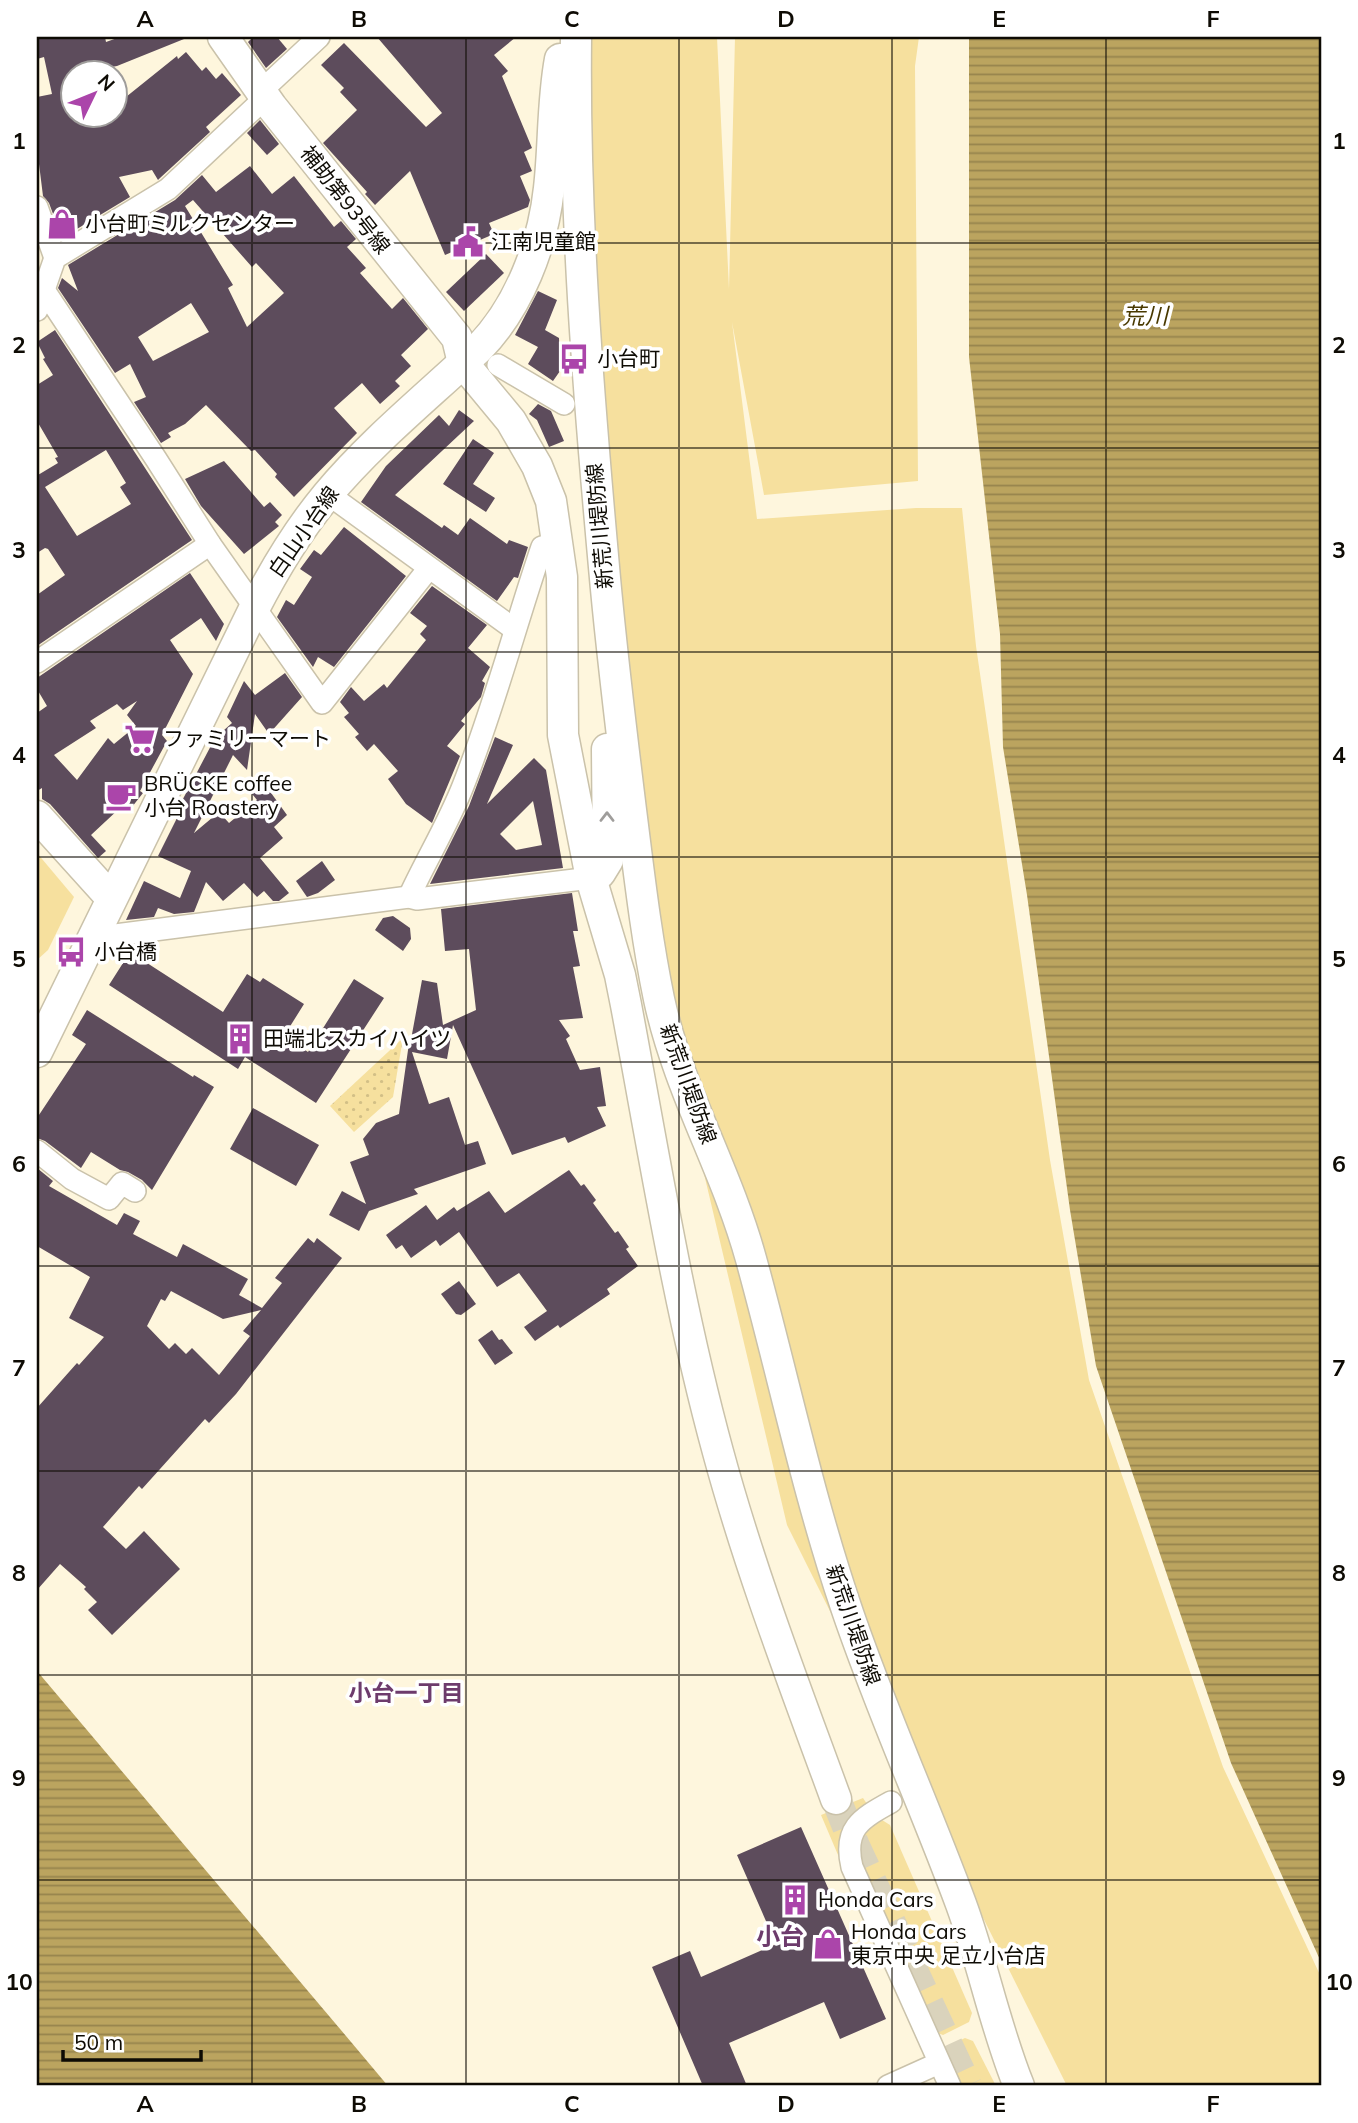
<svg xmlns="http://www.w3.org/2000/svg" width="1358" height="2123" font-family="Mulish,'Noto Sans JP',sans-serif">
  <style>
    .grass { fill: #f6e09e }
    .park { fill: url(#park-dots) }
    .water { fill: url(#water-rules) }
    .building { fill: #5d4c5c; fill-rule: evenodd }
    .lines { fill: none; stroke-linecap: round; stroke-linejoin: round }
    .secondary-tunnel { stroke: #dad3bc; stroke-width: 30; stroke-dasharray: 30 15; stroke-linecap: butt }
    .street-casing { stroke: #cac2aa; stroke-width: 24 }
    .secondary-casing { stroke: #cac2aa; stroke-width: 33 }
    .street { stroke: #fff; stroke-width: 21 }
    .secondary { stroke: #fff; stroke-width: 30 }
    .oneway { stroke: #9f9d9b }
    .grid { fill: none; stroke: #0e0b04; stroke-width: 2; stroke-opacity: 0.55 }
    .labels { text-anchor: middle; stroke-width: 7; stroke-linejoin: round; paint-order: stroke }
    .street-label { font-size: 21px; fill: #0e0b04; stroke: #fff }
    .poi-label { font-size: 21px; fill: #0e0b04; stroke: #fff; text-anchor: start }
    .water-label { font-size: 23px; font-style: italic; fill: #493900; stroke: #fff }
    .neighbourhood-label { font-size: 23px; font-weight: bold; fill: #6d3b6c; stroke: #fff }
    .quarter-label { font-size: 24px; font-weight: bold; fill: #6d3b6c; stroke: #fff }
    .neatline { fill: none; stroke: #0e0b04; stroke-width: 2.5 }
    .grid-label { font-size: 23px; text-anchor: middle; font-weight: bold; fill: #0e0b04 }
  </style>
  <defs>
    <pattern id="park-dots" width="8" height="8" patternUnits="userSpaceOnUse" patternTransform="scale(1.75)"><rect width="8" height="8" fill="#f6e09e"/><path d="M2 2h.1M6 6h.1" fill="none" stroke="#d2bf86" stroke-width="1.8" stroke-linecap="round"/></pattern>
    <pattern id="water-rules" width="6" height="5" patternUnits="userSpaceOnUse" patternTransform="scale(1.75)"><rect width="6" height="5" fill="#bba45f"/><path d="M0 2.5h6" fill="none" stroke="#96844c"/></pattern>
  </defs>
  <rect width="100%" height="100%" fill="#fef6dd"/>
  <g class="grass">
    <polygon points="587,37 717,37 729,289 735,37 919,37 915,66 918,481 764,495 732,322 757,519 916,508 962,508 976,646 1050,1160 1089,1380 1223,1767 1321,1977 1321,2086 1067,2086 787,1525 688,1106 631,756 598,361"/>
    <polygon points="37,853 74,897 48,950 37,960"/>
    <path d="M 863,1798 L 867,1804 C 841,1820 839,1835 841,1862 L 821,1815 Z"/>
    <path d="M 882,1820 L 890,1825 L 972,2013 L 969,2022 L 943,2035 L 935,2032 L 859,1858 C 860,1839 863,1828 882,1820 Z"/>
    <polygon points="965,2038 973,2041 996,2086 960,2086 944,2052 946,2047"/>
  </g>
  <polygon class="park" points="403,1038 393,1097 354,1132 330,1106"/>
  <g class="water">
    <polygon points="969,37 1321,37 1321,1962 1231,1763 1096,1366 1070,1210 1027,895 1003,747 1000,634 969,357"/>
    <polygon points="37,1671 346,2036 388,2086 37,2086"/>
  </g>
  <g class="building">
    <polygon points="37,37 105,37 106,42 120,37 189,37 117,66 74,74 72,75 74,116 116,116 116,105 177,56 178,59 186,52 202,71 206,67 216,79 222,73 241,95 206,127 210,132 160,178 158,180 152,170 119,177 130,197 62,238 49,203 43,196 39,164 37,165 37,97 52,94 44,57 37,59"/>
    <polygon points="253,37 277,37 287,49 266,68 248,42"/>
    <polygon points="377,37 516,37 494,55 508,71 502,76 532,148 524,152 532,171 520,176 530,200 528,207 489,223 494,234 445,255 410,171 375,205 365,194 367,192 323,143 357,110 340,92 344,88 321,65 344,43 426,127 442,113"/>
    <polygon points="260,120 279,144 267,155 247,133"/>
    <path d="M 250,166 L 272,194 L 294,176 L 334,227 L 341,221 L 356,239 L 347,247 L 366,268 L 360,273 L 392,309 L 403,298 L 428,329 L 401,355 L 411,366 L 395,381 L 400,386 L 380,404 L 362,383 L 334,408 L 357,433 L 294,497 L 275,477 L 277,474 L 255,450 L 251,451 L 206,405 L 185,424 L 168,433 L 171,437 L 161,443 L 134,402 L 146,397 L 130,364 L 115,373 L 58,288 L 62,278 L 78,291 L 68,265 L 175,200 L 202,175 L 216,192 ZM 193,200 L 252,267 L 256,263 L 284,293 L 247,327 L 228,288 L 233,285 L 185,206 ZM 191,303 L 209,332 L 153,361 L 138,337 Z"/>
    <polygon points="486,254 504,273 464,311 446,292"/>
    <polygon points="538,291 557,300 545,330 559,338 560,371 553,381 528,364 538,347 515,335"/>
    <path d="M 55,330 L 192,540 L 37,646 L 37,595 L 65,575 L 48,549 L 45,548 L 37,553 L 37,473 L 38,475 L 58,463 L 55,458 L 58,457 L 37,421 L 37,385 L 53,375 L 43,359 L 45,358 L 37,342 ZM 106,450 L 126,483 L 120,487 L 131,504 L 77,536 L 45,487 Z"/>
    <polygon points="538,404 551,411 564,441 549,447 537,420 529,414"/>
    <polygon points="459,410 474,421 395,495 442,528 444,525 458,535 470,518 507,544 509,540 528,547 518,578 514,577 497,601 361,502 386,466 439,415 449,426"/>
    <polygon points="473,439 494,453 473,484 495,498 486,512 443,484"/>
    <polygon points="224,461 264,507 270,502 282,515 275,522 279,526 244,554 201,506 185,479"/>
    <polygon points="344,527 406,576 334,667 318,657 313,667 277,617 286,600 294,605 312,577 300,569 314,550 321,555"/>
    <path d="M 190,573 L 224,624 L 216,641 L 201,618 L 170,640 L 193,674 L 162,735 L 167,741 L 140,791 L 143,793 L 128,812 L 121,807 L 91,835 L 106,851 L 98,858 L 50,804 L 42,799 L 42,788 L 37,791 L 37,713 L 47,706 L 37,689 L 37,678 ZM 137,701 L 127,715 L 136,726 L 114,744 L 108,738 L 77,780 L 54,755 L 96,728 L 90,721 L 117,704 L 123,710 Z"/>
    <polygon points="432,586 487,625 468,648 490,667 482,681 485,683 481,697 461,721 465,724 447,746 460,756 432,823 406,804 388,779 398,771 374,744 367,751 355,737 359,734 344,717 349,713 340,702 351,687 364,701 384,684 387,688 426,640 420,634 427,626 410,613"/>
    <polygon points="285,673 302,697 269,734 255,714 247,770 233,755 194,833 219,812 229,823 257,800 248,789 261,779 287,815 274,827 283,838 260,858 289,893 279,901 273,901 264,891 257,897 244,883 223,901 206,882 194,912 174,914 158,908 154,917 126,920 144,881 180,898 191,871 158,856 177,818 174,816 215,738 232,723 227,717 244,681 255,695"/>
    <path d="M 495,737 L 513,745 L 487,804 L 534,758 L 546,770 L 563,868 L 430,884 L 469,806 ZM 533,801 L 542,845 L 516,850 L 500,834 Z"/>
    <polygon points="322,861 335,880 318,893 307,897 296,881"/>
    <polygon points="572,893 578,931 573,931 580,966 573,967 583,1018 559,1020 570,1036 566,1039 580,1070 600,1067 606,1106 597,1107 606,1126 568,1143 565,1137 512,1155 453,1025 447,1059 412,1052 429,1104 449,1097 465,1145 478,1141 486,1164 414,1189 418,1194 369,1211 359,1231 329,1215 342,1191 366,1204 350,1162 369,1155 363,1139 376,1123 399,1114 409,1043 410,1045 422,980 437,983 443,1025 476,1010 469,949 445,951 441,909"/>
    <polygon points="393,916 410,928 411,939 403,951 375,930 383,918"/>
    <polygon points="130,952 223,1012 247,974 260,982 263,978 304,1004 284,1036 308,1052 354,979 384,998 316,1103 245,1057 238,1069 109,985"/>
    <polygon points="87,1010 193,1077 194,1075 214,1087 152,1190 142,1180 128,1172 120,1170 91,1152 81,1168 45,1141 37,1138 37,1118 86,1044 72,1035"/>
    <polygon points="253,1108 319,1145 296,1186 230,1149"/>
    <path d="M 37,1168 L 53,1181 L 49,1186 L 117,1225 L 124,1213 L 140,1221 L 133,1234 L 177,1257 L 183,1244 L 248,1279 L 239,1295 L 262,1308 L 282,1283 L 275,1278 L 308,1238 L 314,1243 L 317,1238 L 342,1258 L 236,1394 L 209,1423 L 205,1419 L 142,1489 L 139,1486 L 103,1527 L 126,1549 L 144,1531 L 180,1569 L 112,1635 L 88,1610 L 97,1602 L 84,1589 L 86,1587 L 60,1564 L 37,1590 L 37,1408 L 77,1363 L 79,1365 L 104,1337 L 69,1318 L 90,1277 L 37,1246 ZM 171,1291 L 223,1319 L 261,1310 L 243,1331 L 250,1336 L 219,1375 L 192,1348 L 186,1354 L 175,1343 L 169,1349 L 147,1326 L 161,1299 L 165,1301 Z"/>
    <polygon points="569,1170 581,1186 584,1184 596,1200 593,1203 615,1233 618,1231 629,1247 626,1249 638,1266 607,1289 610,1294 560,1328 558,1325 535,1341 524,1327 547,1311 519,1273 497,1287 459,1232 440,1246 436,1240 411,1258 402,1245 396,1249 386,1235 426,1205 437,1220 454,1207 457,1211 489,1191 505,1213"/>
    <polygon points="459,1281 476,1304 461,1315 456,1314 441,1294"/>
    <polygon points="492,1330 499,1340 502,1339 513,1353 495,1365 478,1340"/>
    <polygon points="801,1827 886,2019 840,2039 824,2002 729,2043 747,2086 703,2086 652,1967 690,1951 701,1977 776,1944 737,1855"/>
  </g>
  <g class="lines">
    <polyline class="secondary-tunnel" points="836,1799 855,1846 967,2086"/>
    <g class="street-casing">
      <g id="street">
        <polyline points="260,92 319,37"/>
        <polyline points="37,207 55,258"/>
        <polyline points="44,290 156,459 210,544 322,703 429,568"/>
        <polyline points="37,310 55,258 168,189 265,98"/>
        <polyline points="498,365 564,404"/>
        <polyline points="328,494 514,629"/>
        <polyline points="37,662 210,544"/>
        <path d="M 409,897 C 426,860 448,824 463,786 C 494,708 515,626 542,547 L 558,542"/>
        <polyline points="92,938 409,897 417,899 591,878"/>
        <polyline points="37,1151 72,1179 109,1199 122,1183 135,1191"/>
        <path d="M 891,1802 C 860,1819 843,1829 852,1867 L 950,2086"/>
        <polyline points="888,2086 939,2063"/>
      </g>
    </g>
    <g class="secondary-casing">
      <g id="secondary">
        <path d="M 223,37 L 272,107 L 457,338 L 463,363 L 511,421 L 537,466 L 551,501 L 562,577 L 563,735 L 591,878 L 620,975 L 626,1005 C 654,1154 678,1306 718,1452 C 750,1570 794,1684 836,1799"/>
        <path d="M 576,37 C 574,214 588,390 604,567 C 611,648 621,729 631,810 C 639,873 646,936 659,999 C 679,1092 726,1168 751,1259 C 783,1375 807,1492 846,1607 C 880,1708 924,1804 961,1904 C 983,1964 995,2027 1019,2086"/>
        <polyline points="37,816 111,898"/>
        <polyline points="591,878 600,873 608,860 607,749"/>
        <path d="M 37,1052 L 254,609 C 275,568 298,530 327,495 C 372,441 428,396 479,348 C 519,307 543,245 549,188 C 554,145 552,102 560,59"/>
      </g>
    </g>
    <use href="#street" class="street"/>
    <use href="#secondary" class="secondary"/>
  </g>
  <defs><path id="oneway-chevron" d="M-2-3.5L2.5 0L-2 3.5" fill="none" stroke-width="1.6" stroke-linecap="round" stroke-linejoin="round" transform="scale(1.75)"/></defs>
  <use class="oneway" href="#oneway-chevron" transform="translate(607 817) rotate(-90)"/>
  <path class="grid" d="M 252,37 L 252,2086M 466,37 L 466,2086M 679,37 L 679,2086M 892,37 L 892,2086M 1106,37 L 1106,2086M 37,243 L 1321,243M 37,448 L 1321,448M 37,652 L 1321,652M 37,857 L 1321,857M 37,1062 L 1321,1062M 37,1266 L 1321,1266M 37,1471 L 1321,1471M 37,1675 L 1321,1675M 37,1880 L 1321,1880"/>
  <defs>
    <g id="shop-bare" transform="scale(2.415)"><path d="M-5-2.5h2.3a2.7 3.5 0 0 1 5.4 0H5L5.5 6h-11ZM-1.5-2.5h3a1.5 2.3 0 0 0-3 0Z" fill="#ab45aa" stroke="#fff" stroke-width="2.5" paint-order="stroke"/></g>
    <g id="civic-bare" transform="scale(2.415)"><path d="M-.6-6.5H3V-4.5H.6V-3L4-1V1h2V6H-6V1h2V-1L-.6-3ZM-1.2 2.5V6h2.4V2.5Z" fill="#ab45aa" stroke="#fff" stroke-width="2.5" paint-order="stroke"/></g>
    <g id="bus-bare" transform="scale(2.415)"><path d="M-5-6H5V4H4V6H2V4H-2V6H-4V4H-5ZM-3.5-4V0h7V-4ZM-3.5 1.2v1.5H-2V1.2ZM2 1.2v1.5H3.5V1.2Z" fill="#ab45aa" stroke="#fff" stroke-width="2.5" paint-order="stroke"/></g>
    <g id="supermarket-bare" transform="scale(2.415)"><path d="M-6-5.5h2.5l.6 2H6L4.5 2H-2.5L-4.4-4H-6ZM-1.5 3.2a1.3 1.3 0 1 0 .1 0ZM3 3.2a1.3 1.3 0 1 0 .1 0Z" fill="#ab45aa" stroke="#fff" stroke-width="2.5" paint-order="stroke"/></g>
    <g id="cafe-bare" transform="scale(2.415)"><path d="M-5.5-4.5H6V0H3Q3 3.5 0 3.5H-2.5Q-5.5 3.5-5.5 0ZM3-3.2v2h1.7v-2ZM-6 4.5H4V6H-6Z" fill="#ab45aa" stroke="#fff" stroke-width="2.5" paint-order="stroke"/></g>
    <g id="building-bare" transform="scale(2.415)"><path d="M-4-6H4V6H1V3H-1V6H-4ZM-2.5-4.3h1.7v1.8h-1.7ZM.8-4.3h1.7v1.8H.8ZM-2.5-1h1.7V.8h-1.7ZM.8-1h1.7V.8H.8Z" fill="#ab45aa" stroke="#fff" stroke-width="2.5" paint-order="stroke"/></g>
  </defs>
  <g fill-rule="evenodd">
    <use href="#shop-bare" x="62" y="224"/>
    <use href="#civic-bare" x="468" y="242"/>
    <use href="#bus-bare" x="574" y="359"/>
    <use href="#supermarket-bare" x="140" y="739"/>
    <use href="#cafe-bare" x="121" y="796"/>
    <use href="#bus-bare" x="71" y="952"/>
    <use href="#building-bare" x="240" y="1039"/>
    <use href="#building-bare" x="795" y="1900"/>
    <use href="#shop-bare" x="828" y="1944"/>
  </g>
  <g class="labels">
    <g class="street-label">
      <text transform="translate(345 200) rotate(52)" y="7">補助第93号線</text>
      <text transform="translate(600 526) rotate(-95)" y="7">新荒川堤防線</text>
      <text transform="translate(304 532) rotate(-55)" y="7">白山小台線</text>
      <text transform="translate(688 1084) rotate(70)" y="7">新荒川堤防線</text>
      <text transform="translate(853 1625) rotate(71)" y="7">新荒川堤防線</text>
    </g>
    <g class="poi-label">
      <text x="85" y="231">小台町ミルクセンター</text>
      <text x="491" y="249">江南児童館</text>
      <text x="597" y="366">小台町</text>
      <text x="163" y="746">ファミリーマート</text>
      <text x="144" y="791">BRÜCKE coffee<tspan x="144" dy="24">小台 Roastery</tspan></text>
      <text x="94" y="959">小台橋</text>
      <text x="263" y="1046">田端北スカイハイツ</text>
      <text x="818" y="1907">Honda Cars</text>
      <text x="851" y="1939">Honda Cars<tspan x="851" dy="24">東京中央 足立小台店</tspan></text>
    </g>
    <g class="water-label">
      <text x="1145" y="324">荒川</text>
    </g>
    <g class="neighbourhood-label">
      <text x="406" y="1701">小台一丁目</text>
    </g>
    <g class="quarter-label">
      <text x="780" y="1945">小台</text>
    </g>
  </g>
  <rect width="1358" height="2123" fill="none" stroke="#ffffff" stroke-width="77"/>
  <g transform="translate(94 94) rotate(47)"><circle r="33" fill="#ffffff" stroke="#9f9d9b" stroke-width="2"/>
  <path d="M0-5L12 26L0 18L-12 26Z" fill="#ab45aa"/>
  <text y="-10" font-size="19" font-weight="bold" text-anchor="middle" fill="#0e0b04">N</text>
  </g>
  <path d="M63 2050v10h138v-10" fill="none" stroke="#0e0b04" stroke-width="3.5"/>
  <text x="74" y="2050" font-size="21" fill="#0e0b04" stroke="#ffffff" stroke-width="5" paint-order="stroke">50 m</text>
  <rect x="38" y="38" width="1282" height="2046" class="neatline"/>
  <g class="grid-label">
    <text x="145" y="27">A</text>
    <text x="359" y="27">B</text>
    <text x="572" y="27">C</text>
    <text x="786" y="27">D</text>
    <text x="999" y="27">E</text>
    <text x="1213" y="27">F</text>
    <text x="19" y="149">1</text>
    <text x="1339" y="149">1</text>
    <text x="19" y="353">2</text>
    <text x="1339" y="353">2</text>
    <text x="19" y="558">3</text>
    <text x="1339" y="558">3</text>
    <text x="19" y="763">4</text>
    <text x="1339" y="763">4</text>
    <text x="19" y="967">5</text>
    <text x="1339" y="967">5</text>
    <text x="19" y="1172">6</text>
    <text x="1339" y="1172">6</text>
    <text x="19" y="1376">7</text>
    <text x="1339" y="1376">7</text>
    <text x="19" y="1581">8</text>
    <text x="1339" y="1581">8</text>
    <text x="19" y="1786">9</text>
    <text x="1339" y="1786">9</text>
    <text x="19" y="1990">10</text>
    <text x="1339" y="1990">10</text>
    <text x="145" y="2112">A</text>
    <text x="359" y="2112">B</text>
    <text x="572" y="2112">C</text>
    <text x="786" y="2112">D</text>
    <text x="999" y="2112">E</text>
    <text x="1213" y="2112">F</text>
  </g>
</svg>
